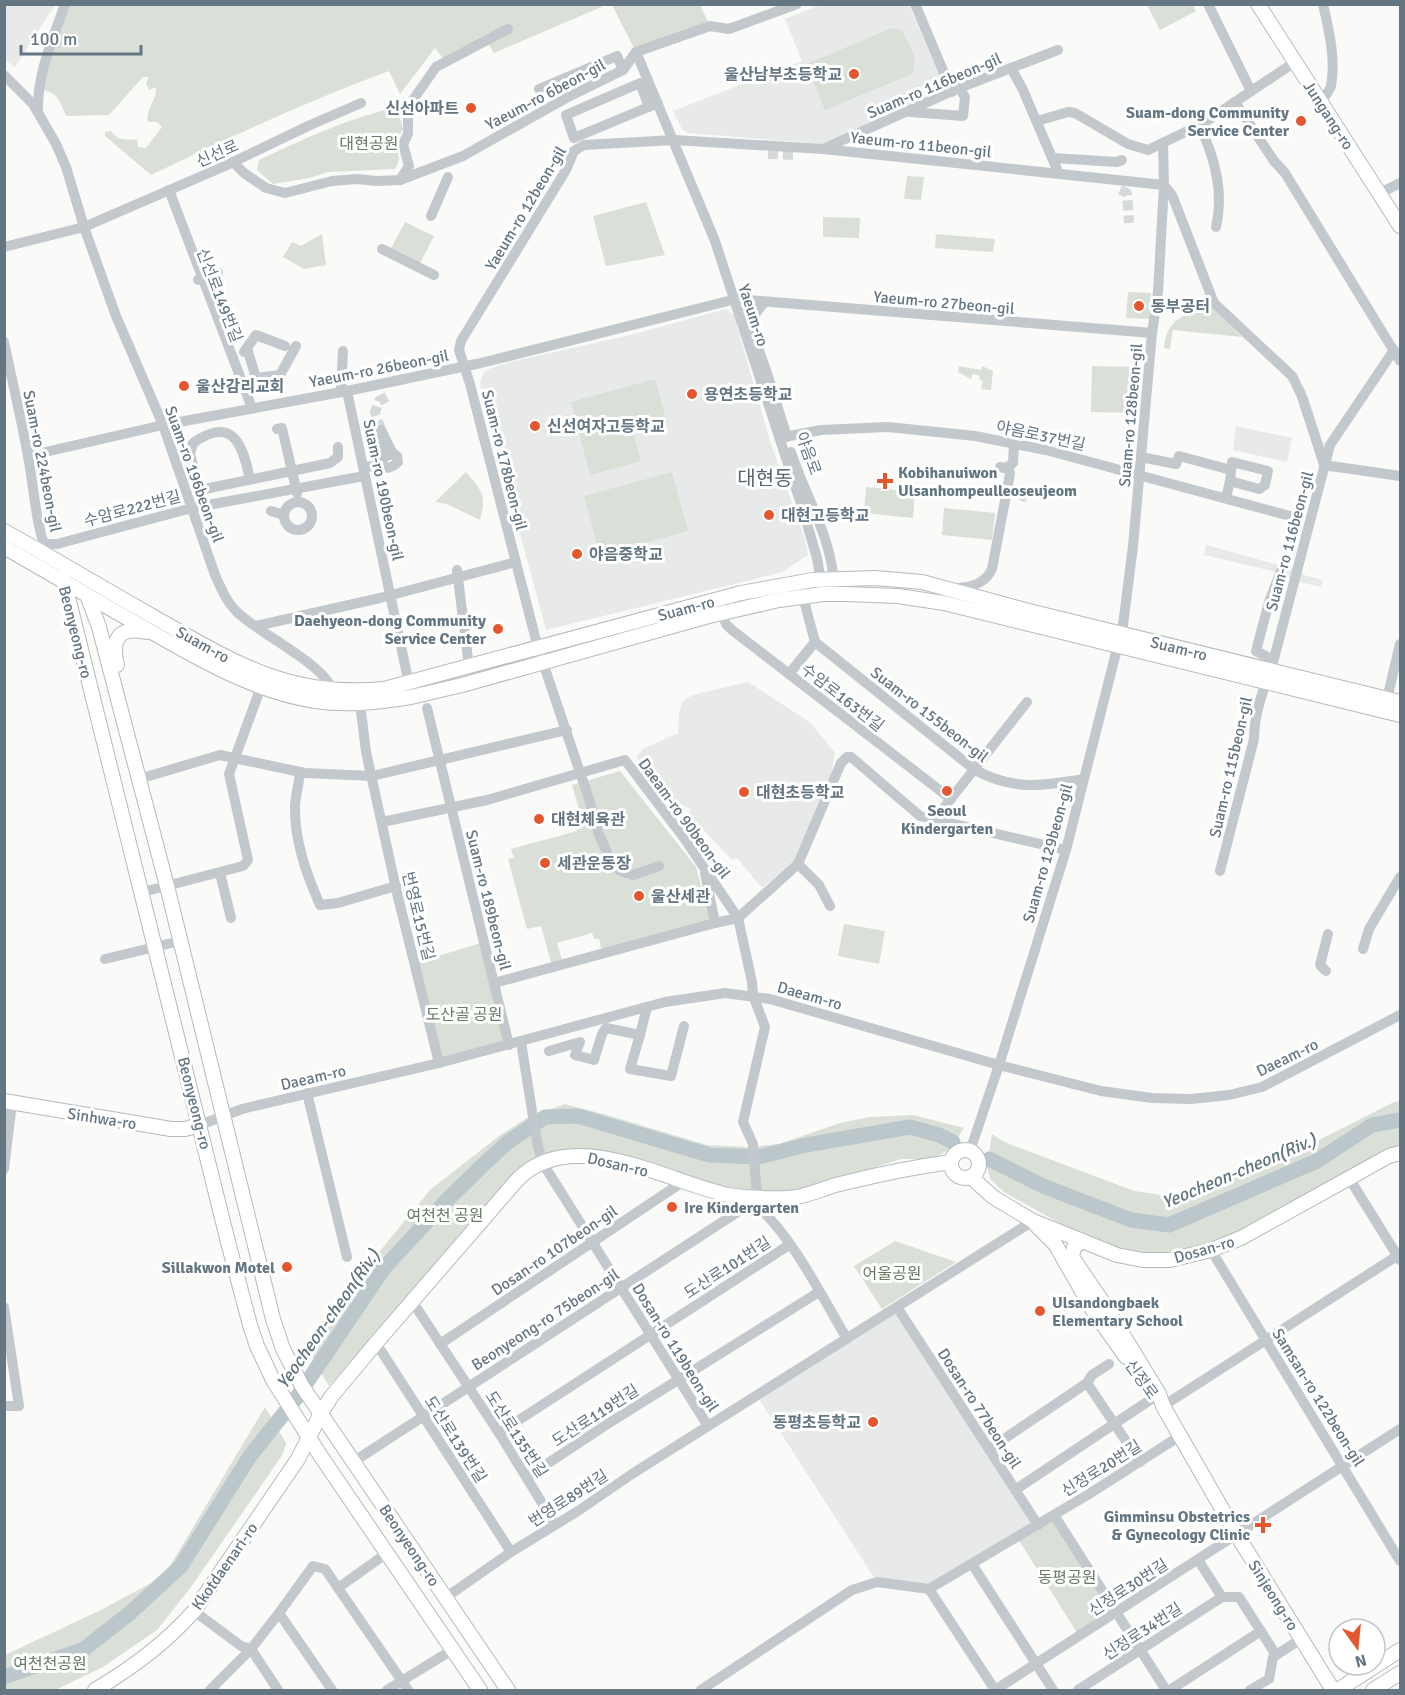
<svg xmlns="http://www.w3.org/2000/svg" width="1405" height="1695" font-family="Signika,'Noto Sans KR',sans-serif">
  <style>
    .built { fill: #e8e9e9 }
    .green { fill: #dadfd7 }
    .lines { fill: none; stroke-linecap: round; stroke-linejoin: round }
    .river { stroke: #bbc7cb; stroke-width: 15 }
    .minor-tunnel { stroke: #d5d9db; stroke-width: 10; stroke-dasharray: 10 5; stroke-linecap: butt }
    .major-casing { stroke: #b5babe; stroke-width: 16 }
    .minor { stroke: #c3c8cc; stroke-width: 10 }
    .major { stroke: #fff; stroke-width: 14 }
    .poi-dot { fill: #e4572e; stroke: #fff; stroke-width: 2 }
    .labels { text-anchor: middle; stroke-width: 6; stroke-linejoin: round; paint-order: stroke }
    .poi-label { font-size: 16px; font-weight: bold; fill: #657683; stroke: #fff; text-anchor: start }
    .street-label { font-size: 16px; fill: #657683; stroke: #fff }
    .park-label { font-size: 16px; fill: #687a64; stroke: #fff }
    .water-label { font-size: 18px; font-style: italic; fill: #60757c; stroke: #fff }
    .quarter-label { font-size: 20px; fill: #57646e; stroke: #fff }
  </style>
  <rect width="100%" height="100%" fill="#fafaf8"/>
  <g class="built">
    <polygon points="5,4 55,5 15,67 5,60"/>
    <polygon points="820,5 909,5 945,87 942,94 824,144 688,133 682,129 673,111 802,61 785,19"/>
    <polygon points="726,309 734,315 770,441 805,539 808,555 783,572 546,630 480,384 482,376 486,370 510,362 630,335"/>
    <polygon points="1308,396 1323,443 1326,442 1329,457 1333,463 1351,474 1327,471 1300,574 1323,580 1321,587 1299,582 1276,572 1204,555 1206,545 1293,569 1320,471 1299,398"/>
    <polygon points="1236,426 1292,438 1287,462 1233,450"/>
    <polygon points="748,682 811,723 835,753 830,783 793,863 762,888 737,858 732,860 689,815 691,809 668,799 655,785 660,777 636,758 643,749 678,733 679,713 682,702 692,695"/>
    <polygon points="897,1307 1038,1525 929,1589 877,1582 757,1396"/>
  </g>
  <g class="green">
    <path d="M 60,5 L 606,5 L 494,53 L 487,42 L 444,60 L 435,48 L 400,94 L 389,71 C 307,101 229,138 151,175 L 105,136 L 105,132 L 111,131 C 117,141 126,140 137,139 L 138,147 L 146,148 L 162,127 L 157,122 L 148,122 C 145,109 157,101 156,87 L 149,90 L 146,83 L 149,77 L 143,77 L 109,115 L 66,116 C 59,99 58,92 39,89 Z"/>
    <polygon points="612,5 700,5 710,26 636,52"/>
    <polygon points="1147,5 1193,5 1196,11 1160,30"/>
    <path d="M 892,28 L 901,30 C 910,43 919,60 912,74 L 825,110 L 806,64 Z"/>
    <path d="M 397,107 L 403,129 L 396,140 L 399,160 L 395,169 L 328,172 L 310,178 L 273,184 L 257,170 L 259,160 C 303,139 349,118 397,107 Z"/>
    <polygon points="907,176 924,177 921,200 904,199"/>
    <polygon points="646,202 665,255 606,266 593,216"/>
    <polygon points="823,217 860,218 859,238 823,237"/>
    <polygon points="405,222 434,236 418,267 389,252"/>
    <polygon points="322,234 326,265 304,269 283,257 292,242 301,246"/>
    <polygon points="936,234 995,239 993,252 935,248"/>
    <polygon points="1128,292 1151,293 1150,319 1126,318"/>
    <path d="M 1212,308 L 1242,337 L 1173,330 L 1170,349 L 1164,348 C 1166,320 1186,311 1212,308 Z"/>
    <polygon points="959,366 981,370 982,366 993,371 991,390 981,389 983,381 980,380 979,375 972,374 971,379 958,372"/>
    <polygon points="1092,366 1138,367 1137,413 1091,412"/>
    <polygon points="655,379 667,423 633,432 641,461 590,475 571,402"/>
    <path d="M 466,472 C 482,491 487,495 480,520 L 447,504 L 435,502 Z"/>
    <polygon points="672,472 688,531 600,555 584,496"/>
    <polygon points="866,487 915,492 913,518 864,513"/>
    <polygon points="944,508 995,513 992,540 942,535"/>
    <polygon points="620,771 696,867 711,922 602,952 599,939 594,939 592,933 557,943 563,963 552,966 541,926 527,929 508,859 514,858 511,849 577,831 575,825 583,823 572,785"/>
    <polygon points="844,924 885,931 879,964 838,956"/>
    <polygon points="484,942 509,1045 439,1063 415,963"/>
    <polygon points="1400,1101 1400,1150 1244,1230 1189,1249 1150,1254 1111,1248 1059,1223 1004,1192 991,1180 987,1168 992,1134 1004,1142 1134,1191 1175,1197 1214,1187 1311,1144 1394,1102"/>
    <polygon points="565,1104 607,1115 707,1145 748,1147 779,1144 840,1123 870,1117 913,1115 964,1128 951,1149 932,1159 901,1159 818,1186 776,1194 737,1189 637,1165 547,1156 368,1343 329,1386 304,1344 430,1190 499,1136 527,1118"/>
    <polygon points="895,1241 956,1262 882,1309 854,1266"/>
    <polygon points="265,1407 286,1443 283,1454 191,1587 157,1630 103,1667 55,1690 5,1690 5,1655 101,1610 164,1576"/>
    <polygon points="1054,1515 1116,1613 1079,1636 1017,1537"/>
  </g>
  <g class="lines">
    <g class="river">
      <polyline points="989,1159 1043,1186 1131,1220 1169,1225 1317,1161 1372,1125 1400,1120"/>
      <polyline points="4,1677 84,1649 130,1613 181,1566 250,1456 297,1397 384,1268 447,1200 484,1164 508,1142 545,1117 578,1116 709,1155 759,1157 806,1145 910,1127 939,1135 953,1142"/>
    </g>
    <g class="minor-tunnel">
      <polyline points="768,154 795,155"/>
      <polyline points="1120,190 1127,193 1129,223"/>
      <polyline points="381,430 375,412 379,401 387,397"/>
      <polyline points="1021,495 1027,498"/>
    </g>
    <g class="major-casing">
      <g id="major">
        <polyline points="1258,4 1400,226"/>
        <path d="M 4,531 C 55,559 104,589 154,617 C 233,662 289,698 384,689 L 741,593 L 813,580 L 875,578 L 922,582 L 1029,611 L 1400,702"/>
        <path d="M 4,547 C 55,576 105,606 155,634 C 206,663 257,692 315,701 C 348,706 379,702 411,697 L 462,685 L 709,616 L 779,600 L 823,594 L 845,594 L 898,596 L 944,603 L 1400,715"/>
        <polyline points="63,577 228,1242 250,1325 257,1346 273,1380 320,1455 480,1690"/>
        <polyline points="87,595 99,627 167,886 273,1319 283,1349 302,1386 508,1690"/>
        <path d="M 117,665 C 111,640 118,626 146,632"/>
        <polyline points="4,1101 171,1129 185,1129 200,1125"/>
        <circle cx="965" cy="1164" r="14"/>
        <polyline points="971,1177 993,1197 1033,1221 1117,1255 1143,1260 1170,1260 1211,1250 1241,1238 1389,1156 1400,1153"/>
        <polyline points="1036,1225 1055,1244 1094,1312 1126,1357"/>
        <polyline points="1083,1241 1074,1247 1072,1257 1106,1307 1159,1394 1163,1406 1237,1535 1333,1690"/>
        <path d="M 95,1690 C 132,1668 165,1644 194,1611 L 298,1459 L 321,1413 L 331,1397 L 376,1343 L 518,1179 C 572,1125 666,1181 728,1195 C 744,1198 785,1200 801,1196 C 815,1193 829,1186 844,1183 C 880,1174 914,1167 951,1162"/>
        <polyline points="1338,1690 1400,1650"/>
        <polyline points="1373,1690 1400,1673"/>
      </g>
    </g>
    <g class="minor">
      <polyline points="915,4 952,92"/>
      <polyline points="1208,4 1251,91"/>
      <polyline points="636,52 715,241 803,510 817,558 823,594"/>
      <polyline points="636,52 710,26 729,29 797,4"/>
      <polyline points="1011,68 1023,90 1059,174"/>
      <path d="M 4,75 L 33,104 L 56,144 L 66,167 L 84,227 L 116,316 L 163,425 L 215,575 C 221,588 226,601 236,611 C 256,632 326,665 332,690"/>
      <polyline points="539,89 617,56 623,70"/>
      <polyline points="1235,102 1274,161 1285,173 1400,361"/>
      <path d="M 1321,102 C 1324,97 1329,92 1331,86 C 1336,60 1329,30 1323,4"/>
      <polyline points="649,107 640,83 566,115 574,138 658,103"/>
      <path d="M 38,111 C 37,73 53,39 65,4"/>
      <polyline points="910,112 963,116 965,97 959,88"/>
      <polyline points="1037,121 1068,112 1075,113 1128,144 1148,150 1202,124 1295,62"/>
      <path d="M 1199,125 C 1215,157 1224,192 1216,227"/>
      <polyline points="823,149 959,88 1058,50"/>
      <polyline points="1053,158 1117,162 1122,160"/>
      <polyline points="233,162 244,173 266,188 285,193 332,181 357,179 376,181 400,180 463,156 568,97 623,70 636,52"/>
      <polyline points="400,180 409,166 403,144 408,134 408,107 436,67 508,29"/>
      <polyline points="1164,185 1172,195 1214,303 1292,376 1301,394 1324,464"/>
      <polyline points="169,190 252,408"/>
      <polyline points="1380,193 1400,183"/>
      <polyline points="431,216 448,177"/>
      <polyline points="4,247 84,227 225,166 308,126 361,103"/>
      <polyline points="382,249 434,275"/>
      <polyline points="198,280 218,272"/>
      <polyline points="741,301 766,370 787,437"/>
      <polyline points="749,323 764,302"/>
      <path d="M 4,342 C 12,380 21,418 28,456 C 36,497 35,545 62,579"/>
      <polyline points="247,348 256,378 280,375 296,346"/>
      <polyline points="343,351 341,388 347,391"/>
      <polyline points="244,352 256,335 285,346"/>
      <polyline points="347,391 409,684 415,691 427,694"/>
      <polyline points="277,429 282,428 297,493"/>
      <polyline points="779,438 821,430 888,427 975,436 1046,450 1290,516"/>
      <path d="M 791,452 C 805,496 832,537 834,585"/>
      <polyline points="28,456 163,425 347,391 481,363 736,299 1152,333"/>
      <polyline points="385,457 381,430 393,454"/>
      <polyline points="1141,457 1176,464 1179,456 1231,470"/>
      <polyline points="1324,465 1400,476"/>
      <path d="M 363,468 L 378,465 C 385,470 392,468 398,462 L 397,456 L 394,454 L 386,456 L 378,465"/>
      <polyline points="1006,468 1013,463 1014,444"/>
      <path d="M 250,480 C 243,445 233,415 193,443 L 190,454 L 200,490 L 330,463 L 338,457 L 338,447"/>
      <polyline points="1226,498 1230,481 1259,489 1265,485 1268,471 1232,462 1230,481"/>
      <circle cx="298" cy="516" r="14"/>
      <polyline points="271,511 284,515"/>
      <polyline points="44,544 57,544 192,508 364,476"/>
      <polyline points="457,570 469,667"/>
      <path d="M 955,588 C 971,588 985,584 992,569 L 1010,474 L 1009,469 L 1000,467"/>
      <path d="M 803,597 L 815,642 L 975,770 C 1014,791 1043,786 1084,779"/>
      <polyline points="722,613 726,624 732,630 951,799"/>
      <polyline points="256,626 380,598 516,562"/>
      <polyline points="1273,660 1256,651 1269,602 1281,571"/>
      <polyline points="789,674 815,642"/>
      <polyline points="1387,699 1400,644"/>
      <polyline points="360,703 366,752 397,893 439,1063"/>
      <polyline points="427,708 509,1045"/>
      <path d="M 300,772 C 299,783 296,794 295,805 C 294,840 306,873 320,905 L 338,903 L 396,886"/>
      <polyline points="139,779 220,755 305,773 372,776 567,730"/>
      <polyline points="935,819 1027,702"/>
      <path d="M 382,822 L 487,800 L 625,760 L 684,838 L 738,918 L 752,982 L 753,995 L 765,1027 L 743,1122 L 753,1144 L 757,1197 L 753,1202 C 792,1235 821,1295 847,1339"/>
      <polyline points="798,864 819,885 830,906"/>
      <polyline points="659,866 633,875 620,871 609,857 598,832 589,799 538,648 470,384 459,350 461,341 566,170 574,151 584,145 674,140 823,149 1164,185"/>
      <path d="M 1220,871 L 1254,739 C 1254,715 1262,692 1271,670 L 1330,445 L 1394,350"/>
      <polyline points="220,873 231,918"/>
      <polyline points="705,873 715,923 738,918 798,864 841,763 847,757 851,757 920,816 1066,850"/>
      <polyline points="143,892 243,866 248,860 229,774 261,687"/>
      <polyline points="1363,949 1369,929 1400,877"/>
      <polyline points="105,959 180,941"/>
      <polyline points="1326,971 1320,965 1328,934"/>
      <polyline points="494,983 715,923"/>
      <polyline points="640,1035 630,1069 671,1076 684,1026"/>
      <polyline points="521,1042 537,1142 542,1162 708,1426"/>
      <polyline points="549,1051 580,1042 575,1055 594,1060 602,1034 606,1028 640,1035 647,1007"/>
      <polyline points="307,1093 347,1257"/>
      <polyline points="200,1125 242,1109 439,1063 665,1002 725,993 770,999 999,1065 1101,1091 1152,1098 1191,1099 1229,1095 1262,1087 1400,1015"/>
      <polyline points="970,1151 999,1065 1066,850 1123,625 1133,546 1152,333 1158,292 1164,185 1163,144"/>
      <polyline points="4,1169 12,1103"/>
      <polyline points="1349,1178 1400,1260"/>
      <polyline points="1211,1250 1400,1561"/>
      <polyline points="412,1301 499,1433 555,1524"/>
      <polyline points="4,1307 19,1406 4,1406"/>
      <polyline points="897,1307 1038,1525"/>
      <polyline points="376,1343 511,1552"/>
      <polyline points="440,1344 684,1181"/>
      <polyline points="1087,1383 1092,1375 1109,1364"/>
      <polyline points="1163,1406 1400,1254"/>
      <polyline points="499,1433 789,1245"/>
      <polyline points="989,1449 1087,1383 1140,1462"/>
      <polyline points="353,1462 753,1202"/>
      <polyline points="527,1477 609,1423 819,1292"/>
      <polyline points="1015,1490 1159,1394"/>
      <polyline points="1054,1515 1166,1690"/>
      <polyline points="1198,1560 1222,1597 1239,1597 1276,1655"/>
      <polyline points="972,1564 1053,1690"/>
      <polyline points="338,1588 387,1553"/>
      <polyline points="929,1589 1089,1494 1180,1436"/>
      <polyline points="929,1589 995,1690"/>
      <polyline points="445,1598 511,1552 578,1511 632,1474 1033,1221"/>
      <polyline points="194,1611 241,1646 251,1649 278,1690"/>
      <polyline points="279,1613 332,1690"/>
      <polyline points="210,1690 251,1649 279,1613 313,1566 325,1569 408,1690"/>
      <polyline points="387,1690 452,1650"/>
      <polyline points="701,1690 852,1590 877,1582 929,1589"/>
      <polyline points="995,1690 1400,1429"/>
      <polyline points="1078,1690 1222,1597"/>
      <polyline points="1170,1690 1261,1631"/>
      <polyline points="1250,1690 1269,1679 1273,1657 1301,1639"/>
    </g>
    <use href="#major" class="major"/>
  </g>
  <g class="poi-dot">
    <circle cx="854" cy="74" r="6"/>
    <circle cx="471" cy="108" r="6"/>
    <circle cx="1301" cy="121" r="6"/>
    <circle cx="1139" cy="306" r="6"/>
    <circle cx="184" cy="386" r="6"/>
    <circle cx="692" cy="394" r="6"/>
    <circle cx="535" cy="426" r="6"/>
    <path d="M882 472h6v6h6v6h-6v6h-6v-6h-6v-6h6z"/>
    <circle cx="769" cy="515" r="6"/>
    <circle cx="577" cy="554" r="6"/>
    <circle cx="498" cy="629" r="6"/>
    <circle cx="947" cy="791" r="6"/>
    <circle cx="744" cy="792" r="6"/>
    <circle cx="539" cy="819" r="6"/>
    <circle cx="545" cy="863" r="6"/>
    <circle cx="639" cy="896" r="6"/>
    <circle cx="672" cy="1207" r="6"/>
    <circle cx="287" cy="1267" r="6"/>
    <circle cx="1040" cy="1311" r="6"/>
    <circle cx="873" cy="1422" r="6"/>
    <path d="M1260 1516h6v6h6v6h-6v6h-6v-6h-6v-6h6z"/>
  </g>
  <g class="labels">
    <g class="poi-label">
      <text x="842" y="80" text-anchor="end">울산남부초등학교</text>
      <text x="459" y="114" text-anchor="end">신선아파트</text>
      <text x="1289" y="118" text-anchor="end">Suam-dong Community<tspan x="1289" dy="18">Service Center</tspan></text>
      <text x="1151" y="312">동부공터</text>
      <text x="196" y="392">울산감리교회</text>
      <text x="704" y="400">용연초등학교</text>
      <text x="547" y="432">신선여자고등학교</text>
      <text x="898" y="478">Kobihanuiwon<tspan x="898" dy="18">Ulsanhompeulleoseujeom</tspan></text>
      <text x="781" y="521">대현고등학교</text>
      <text x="589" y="560">야음중학교</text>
      <text x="486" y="626" text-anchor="end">Daehyeon-dong Community<tspan x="486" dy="18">Service Center</tspan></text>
      <text x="756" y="798">대현초등학교</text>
      <text x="947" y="816" text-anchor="middle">Seoul<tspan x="947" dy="18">Kindergarten</tspan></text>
      <text x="551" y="825">대현체육관</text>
      <text x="557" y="869">세관운동장</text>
      <text x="651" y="902">울산세관</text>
      <text x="684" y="1213">Ire Kindergarten</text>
      <text x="275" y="1273" text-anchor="end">Sillakwon Motel</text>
      <text x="1052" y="1308">Ulsandongbaek<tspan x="1052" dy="18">Elementary School</tspan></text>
      <text x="861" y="1428" text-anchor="end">동평초등학교</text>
      <text x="1250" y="1522" text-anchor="end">Gimminsu Obstetrics<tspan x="1250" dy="18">&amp; Gynecology Clinic</tspan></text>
    </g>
    <g class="street-label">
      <text transform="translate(934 85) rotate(-23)" y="6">Suam-ro 116beon-gil</text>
      <text transform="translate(545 94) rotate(-28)" y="6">Yaeum-ro 6beon-gil</text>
      <text transform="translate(1329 115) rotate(57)" y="6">Jungang-ro</text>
      <text transform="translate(921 144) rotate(6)" y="6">Yaeum-ro 11beon-gil</text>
      <text transform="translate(217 153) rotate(-24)" y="6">신선로</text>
      <text transform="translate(525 208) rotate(-59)" y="6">Yaeum-ro 12beon-gil</text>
      <text transform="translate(220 295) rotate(69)" y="6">신선로149번길</text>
      <text transform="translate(944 302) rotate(5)" y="6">Yaeum-ro 27beon-gil</text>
      <text transform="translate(754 315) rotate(72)" y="6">Yaeum-ro</text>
      <text transform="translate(379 368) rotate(-11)" y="6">Yaeum-ro 26beon-gil</text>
      <text transform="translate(1130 415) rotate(-85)" y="6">Suam-ro 128beon-gil</text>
      <text transform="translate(1041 435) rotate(12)" y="6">야음로37번길</text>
      <text transform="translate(809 453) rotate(70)" y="6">야음로</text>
      <text transform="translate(505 460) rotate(76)" y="6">Suam-ro 178beon-gil</text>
      <text transform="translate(43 461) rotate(79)" y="6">Suam-ro 224beon-gil</text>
      <text transform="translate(195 474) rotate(70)" y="6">Suam-ro 196beon-gil</text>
      <text transform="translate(384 490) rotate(78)" y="6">Suam-ro 190beon-gil</text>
      <text transform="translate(132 508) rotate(-15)" y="6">수암로222번길</text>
      <text transform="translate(1289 541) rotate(-75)" y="6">Suam-ro 116beon-gil</text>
      <text transform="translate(686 608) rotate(-15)" y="6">Suam-ro</text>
      <text transform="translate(76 632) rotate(76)" y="6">Beonyeong-ro</text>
      <text transform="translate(203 644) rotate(29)" y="6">Suam-ro</text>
      <text transform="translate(1179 648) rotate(14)" y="6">Suam-ro</text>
      <text transform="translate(843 697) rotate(38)" y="6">수암로163번길</text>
      <text transform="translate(930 714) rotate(38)" y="6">Suam-ro 155beon-gil</text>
      <text transform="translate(1230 767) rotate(-77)" y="6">Suam-ro 115beon-gil</text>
      <text transform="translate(685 818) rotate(54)" y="6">Daeam-ro 90beon-gil</text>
      <text transform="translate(1047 853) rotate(-74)" y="6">Suam-ro 129beon-gil</text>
      <text transform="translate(489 900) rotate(76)" y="6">Suam-ro 189beon-gil</text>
      <text transform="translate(419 916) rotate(76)" y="6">번영로15번길</text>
      <text transform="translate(810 995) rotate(16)" y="6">Daeam-ro</text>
      <text transform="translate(1287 1057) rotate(-26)" y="6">Daeam-ro</text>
      <text transform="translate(313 1077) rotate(-13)" y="6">Daeam-ro</text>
      <text transform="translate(195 1103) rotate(76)" y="6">Beonyeong-ro</text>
      <text transform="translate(102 1118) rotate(9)" y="6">Sinhwa-ro</text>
      <text transform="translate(618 1164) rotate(13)" y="6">Dosan-ro</text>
      <text transform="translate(1204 1249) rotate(-16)" y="6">Dosan-ro</text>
      <text transform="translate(554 1250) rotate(-34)" y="6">Dosan-ro 107beon-gil</text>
      <text transform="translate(727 1267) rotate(-33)" y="6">도산로101번길</text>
      <text transform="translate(545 1319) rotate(-33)" y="6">Beonyeong-ro 75beon-gil</text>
      <text transform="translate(676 1347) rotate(58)" y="6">Dosan-ro 119beon-gil</text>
      <text transform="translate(1142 1379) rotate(54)" y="6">신정로</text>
      <text transform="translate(1319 1397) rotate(58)" y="6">Samsan-ro 122beon-gil</text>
      <text transform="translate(980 1408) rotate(57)" y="6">Dosan-ro 77beon-gil</text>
      <text transform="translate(595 1415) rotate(-33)" y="6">도산로119번길</text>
      <text transform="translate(517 1434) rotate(57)" y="6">도산로135번길</text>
      <text transform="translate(456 1439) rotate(57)" y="6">도산로139번길</text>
      <text transform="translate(1101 1468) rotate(-32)" y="6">신정로20번길</text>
      <text transform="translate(568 1498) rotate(-33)" y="6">번영로89번길</text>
      <text transform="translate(410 1545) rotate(56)" y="6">Beonyeong-ro</text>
      <text transform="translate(224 1566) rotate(-55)" y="6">Kkotdaenari-ro</text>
      <text transform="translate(1128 1587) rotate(-33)" y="6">신정로30번길</text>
      <text transform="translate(1274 1595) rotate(58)" y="6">Sinjeong-ro</text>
      <text transform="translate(1142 1631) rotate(-33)" y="6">신정로34번길</text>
    </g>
    <g class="park-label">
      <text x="369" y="149">대현공원</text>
      <text x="464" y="1020">도산골 공원</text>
      <text x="445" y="1221">여천천 공원</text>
      <text x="892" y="1279">어울공원</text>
      <text x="1067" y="1583">동평공원</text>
      <text x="50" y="1669">여천천공원</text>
    </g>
    <g class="water-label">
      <text transform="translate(1239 1171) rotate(-23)" y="6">Yeocheon-cheon(Riv.)</text>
      <text transform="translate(328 1319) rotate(-55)" y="6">Yeocheon-cheon(Riv.)</text>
    </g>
    <g class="quarter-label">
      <text x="765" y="485">대현동</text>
    </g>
  </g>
  <rect width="1405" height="1695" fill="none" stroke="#657683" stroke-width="12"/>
  <g transform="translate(1357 1647) rotate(165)"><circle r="28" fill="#ffffff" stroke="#c1c8cd" stroke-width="1.5"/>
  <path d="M0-4.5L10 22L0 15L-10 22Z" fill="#e4572e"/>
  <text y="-9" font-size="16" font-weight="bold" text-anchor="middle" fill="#657683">N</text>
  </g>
  <path d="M21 45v9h120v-9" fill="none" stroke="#657683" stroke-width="3"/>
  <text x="30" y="45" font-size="18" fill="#657683" stroke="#ffffff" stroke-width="4.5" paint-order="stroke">100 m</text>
</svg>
